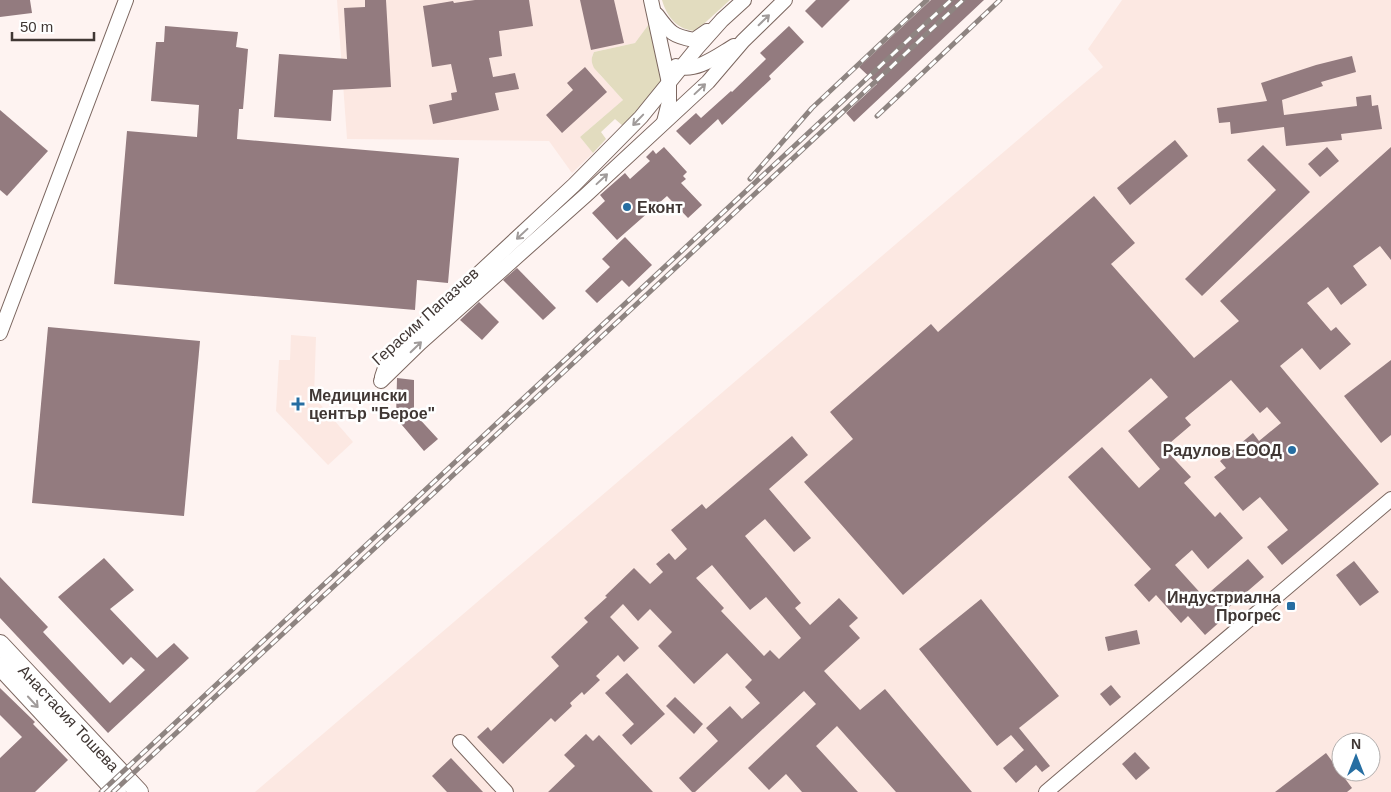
<svg xmlns="http://www.w3.org/2000/svg" width="1391" height="792" font-family="Helvetica,sans-serif">
  <style>
    .built { fill: #fce8e2; fill-rule: evenodd }
    .green { fill: #e2dcbf }
    .building { fill: #937b7f; fill-rule: evenodd }
    .lines { fill: none; stroke-linecap: round; stroke-linejoin: round }
    .minor-casing { stroke: #7b665f; stroke-width: 16 }
    .major-casing { stroke: #7b665f; stroke-width: 20 }
    .minor { stroke: #fff; stroke-width: 14 }
    .major { stroke: #fff; stroke-width: 18 }
    .rail-casing { stroke: #8e8481; stroke-width: 5 }
    .rail { stroke: #fff; stroke-width: 3; stroke-dasharray: 9; stroke-linecap: butt }
    .oneway { stroke: #a09b9a }
    .poi-dot { fill: #266ea2; stroke: #fff; stroke-width: 2 }
    .labels { text-anchor: middle; stroke-width: 5; stroke-linejoin: round; paint-order: stroke }
    .poi-label { font-size: 16px; font-weight: bold; fill: #403734; stroke: #fff; text-anchor: start }
    .street-label { font-size: 16px; fill: #403734; stroke: #fff }
  </style>
  <rect width="100%" height="100%" fill="#fef3f1"/>
  <g class="built">
    <polygon points="337,0 644,0 649,24 635,43 594,52 592,56 600,75 623,100 580,137 593,153 572,173 549,141 347,139"/>
    <path d="M 1122,0 L 1391,0 L 1391,792 L 255,792 L 1103,67 L 1088,49 ZM 1341,742 L 1371,742 L 1371,772 L 1341,772 Z"/>
    <polygon points="291,335 316,337 314,397 353,442 328,465 276,411 279,360 290,360"/>
  </g>
  <g class="green">
    <path d="M 662,0 L 730,0 L 696,31 C 677,30 667,17 662,0 Z"/>
    <path d="M 649,24 L 657,61 L 664,69 L 664,80 L 659,92 L 623,126 L 615,119 L 601,132 L 606,139 L 593,153 L 580,137 L 623,100 L 594,68 C 591,62 591,58 594,52 L 635,43 Z"/>
  </g>
  <g class="building">
    <polygon points="0,0 30,0 32,13 0,17"/>
    <polygon points="365,0 386,0 391,87 333,90 331,121 274,117 279,54 347,59 344,8 365,7"/>
    <polygon points="475,0 529,0 533,26 499,31 502,56 489,58 493,77 515,73 519,89 495,93 499,110 433,124 429,105 452,100 451,93 457,92 451,64 432,67 423,6 453,1 454,3"/>
    <polygon points="580,0 614,0 624,43 591,50"/>
    <polygon points="816,0 850,0 822,28 805,11"/>
    <polygon points="931,0 984,0 854,122 846,113 877,84 859,67"/>
    <polygon points="165,26 238,32 236,47 248,49 243,109 239,109 237,139 459,158 448,283 417,280 415,310 114,284 127,131 197,137 199,105 151,101 156,42 164,42"/>
    <polygon points="789,26 804,42 769,76 771,79 722,125 718,119 690,145 676,131 696,113 701,118 731,91 732,92 766,59 760,53"/>
    <polygon points="1352,56 1356,72 1321,82 1323,86 1282,100 1284,115 1357,106 1356,97 1371,95 1372,106 1378,105 1382,129 1341,134 1342,140 1286,146 1284,127 1231,134 1230,122 1219,123 1217,108 1267,101 1261,83 1316,65"/>
    <polygon points="585,67 607,92 562,133 546,115 573,90 567,83"/>
    <polygon points="0,110 48,151 7,196 0,190"/>
    <polygon points="1175,140 1188,156 1130,205 1117,188"/>
    <polygon points="1263,145 1310,192 1202,296 1185,279 1276,190 1247,160"/>
    <polygon points="664,147 687,172 683,176 686,179 681,183 702,205 688,218 667,196 617,240 592,213 605,201 600,195 625,173 630,179 650,161 646,157 653,150 656,154"/>
    <polygon points="1327,147 1339,161 1320,177 1308,164"/>
    <polygon points="1391,147 1391,260 1380,246 1353,266 1367,285 1341,305 1328,287 1307,303 1331,331 1336,327 1351,344 1320,370 1302,348 1280,366 1379,484 1282,565 1267,547 1288,530 1260,497 1243,511 1214,477 1226,468 1220,461 1253,433 1259,441 1281,423 1267,407 1260,413 1231,380 1185,418 1191,425 1164,448 1191,477 1184,483 1215,517 1220,512 1243,538 1208,569 1192,550 1175,565 1204,597 1248,559 1264,577 1220,615 1223,619 1205,635 1188,616 1181,623 1156,595 1149,602 1134,585 1151,569 1068,477 1102,447 1139,488 1160,469 1128,431 1168,397 1151,378 903,595 804,482 853,439 830,412 931,324 938,332 1094,196 1135,243 1111,264 1194,358 1239,321 1220,301"/>
    <polygon points="625,237 652,265 629,287 622,280 597,303 585,291 610,267 602,259"/>
    <polygon points="517,268 556,308 543,320 503,280"/>
    <polygon points="479,302 499,322 482,340 460,320"/>
    <polygon points="48,327 200,341 184,516 32,503"/>
    <polygon points="1391,360 1391,435 1381,443 1344,396"/>
    <polygon points="397,378 414,380 414,413 438,439 424,451 396,418"/>
    <path d="M 792,436 L 808,455 L 769,489 L 811,538 L 794,552 L 765,519 L 745,536 L 801,603 L 795,608 L 810,625 L 839,598 L 858,618 L 849,626 L 860,638 L 824,671 L 860,710 L 885,689 L 972,792 L 896,792 L 837,726 L 816,746 L 858,792 L 802,792 L 786,774 L 769,790 L 748,768 L 816,704 L 804,691 L 695,792 L 692,792 L 679,778 L 718,741 L 706,728 L 730,706 L 742,719 L 760,703 L 745,687 L 752,680 L 727,653 L 694,684 L 658,646 L 672,632 L 650,609 L 638,621 L 623,604 L 610,617 L 639,648 L 624,662 L 618,655 L 596,676 L 600,680 L 584,695 L 582,692 L 570,703 L 572,706 L 555,722 L 551,718 L 503,764 L 477,737 L 488,727 L 491,731 L 559,666 L 551,657 L 588,622 L 584,618 L 607,597 L 605,596 L 634,568 L 650,584 L 663,572 L 656,564 L 669,553 L 675,560 L 687,549 L 671,530 L 702,504 L 706,509 ZM 712,565 L 750,610 L 766,597 L 801,638 L 779,659 L 770,650 L 764,656 L 721,611 L 724,608 L 696,578 Z"/>
    <polygon points="104,558 134,590 110,609 157,658 174,643 189,658 108,733 0,618 0,577 48,627 43,632 110,703 145,670 131,657 123,665 58,597"/>
    <polygon points="1354,561 1379,592 1360,606 1336,575"/>
    <polygon points="981,599 1059,696 1019,728 1050,766 1042,772 1036,765 1016,783 1003,768 1024,750 1011,735 997,746 919,649"/>
    <polygon points="1137,630 1140,644 1108,651 1105,637"/>
    <polygon points="627,673 665,714 631,745 622,735 634,724 605,693"/>
    <polygon points="1111,685 1121,697 1110,706 1100,694"/>
    <polygon points="0,688 35,722 33,724 68,760 35,792 0,792 0,758 22,737 0,715"/>
    <polygon points="675,697 703,724 694,734 666,706"/>
    <polygon points="586,734 593,741 599,735 653,792 548,792 575,766 564,755"/>
    <polygon points="1135,752 1150,768 1136,780 1122,764"/>
    <polygon points="1326,753 1352,788 1347,792 1275,792"/>
    <polygon points="451,758 483,792 447,792 432,776"/>
  </g>
  <g class="lines">
    <g class="minor-casing">
      <g id="minor">
        <polyline points="651,0 669,83 669,102 664,122"/>
        <path d="M 657,15 C 670,33 673,36 694,40 L 707,31"/>
        <path d="M 676,66 C 696,73 717,56 734,46"/>
        <polyline points="0,333 126,0"/>
        <polyline points="382,377 385,368 392,354 574,185 641,117 697,48 722,20 744,0"/>
        <polyline points="381,381 420,343 586,195 708,82 743,41 785,0"/>
        <polyline points="460,742 506,792"/>
        <polyline points="1046,792 1391,499"/>
      </g>
    </g>
    <g class="major-casing">
      <g id="major">
        <polyline points="0,644 139,792"/>
        <polyline points="0,666 117,792"/>
      </g>
    </g>
    <use href="#minor" class="minor"/>
    <use href="#major" class="major"/>
    <g class="rail-casing">
      <g id="rail">
        <polyline points="877,116 1000,0"/>
        <polyline points="750,179 812,108 927,0"/>
        <polyline points="101,792 951,0"/>
        <polyline points="113,792 963,0"/>
      </g>
    </g>
    <use href="#rail" class="rail"/>
  </g>
  <defs><path id="oneway-shaft" d="M-6 0H5M1.5-3L5.5 0L1.5 3" fill="none" stroke-width="1.6" stroke-linecap="round" stroke-linejoin="round" transform="scale(1.25)"/></defs>
  <g class="oneway">
    <use href="#oneway-shaft" transform="translate(764 20) rotate(-44)"/>
    <use href="#oneway-shaft" transform="translate(700 89) rotate(-43)"/>
    <use href="#oneway-shaft" transform="translate(638 120) rotate(134)"/>
    <use href="#oneway-shaft" transform="translate(602 179) rotate(-43)"/>
    <use href="#oneway-shaft" transform="translate(522 234) rotate(137)"/>
    <use href="#oneway-shaft" transform="translate(416 347) rotate(-44)"/>
    <use href="#oneway-shaft" transform="translate(33 702) rotate(47)"/>
  </g>
  <g class="poi-dot">
    <circle cx="627" cy="207" r="5"/>
    <path d="M295.5 396.5h5v5h5v5h-5v5h-5v-5h-5v-5h5z"/>
    <circle cx="1292" cy="450" r="5"/>
    <rect x="1286" y="601" width="10" height="10" rx="2.5"/>
  </g>
  <g class="labels">
    <g class="poi-label">
      <text x="637" y="213">Еконт</text>
      <text x="309" y="401">Медицински<tspan x="309" dy="18">център "Берое"</tspan></text>
      <text x="1282" y="456" text-anchor="end">Радулов ЕООД</text>
      <text x="1281" y="603" text-anchor="end">Индустриална<tspan x="1281" dy="18">Прогрес</tspan></text>
    </g>
    <g class="street-label">
      <text transform="translate(425 316) rotate(-42)" y="6">Герасим Папазчев</text>
      <text transform="translate(69 718) rotate(47)" y="6">Анастасия Тошева</text>
    </g>
  </g>
  <g transform="translate(1356 757)"><circle r="24" fill="#ffffff" stroke="#b3afae"/>
  <path d="M0-4L9 19L0 12L-9 19Z" fill="#266ea2"/>
  <text y="-8" font-size="14" font-weight="bold" text-anchor="middle" fill="#403734">N</text>
  </g>
  <path d="M12 32v8h82v-8" fill="none" stroke="#403734" stroke-width="2.5"/>
  <text x="20" y="32" font-size="15" fill="#403734" stroke="#ffffff" stroke-width="4" paint-order="stroke">50 m</text>
</svg>
